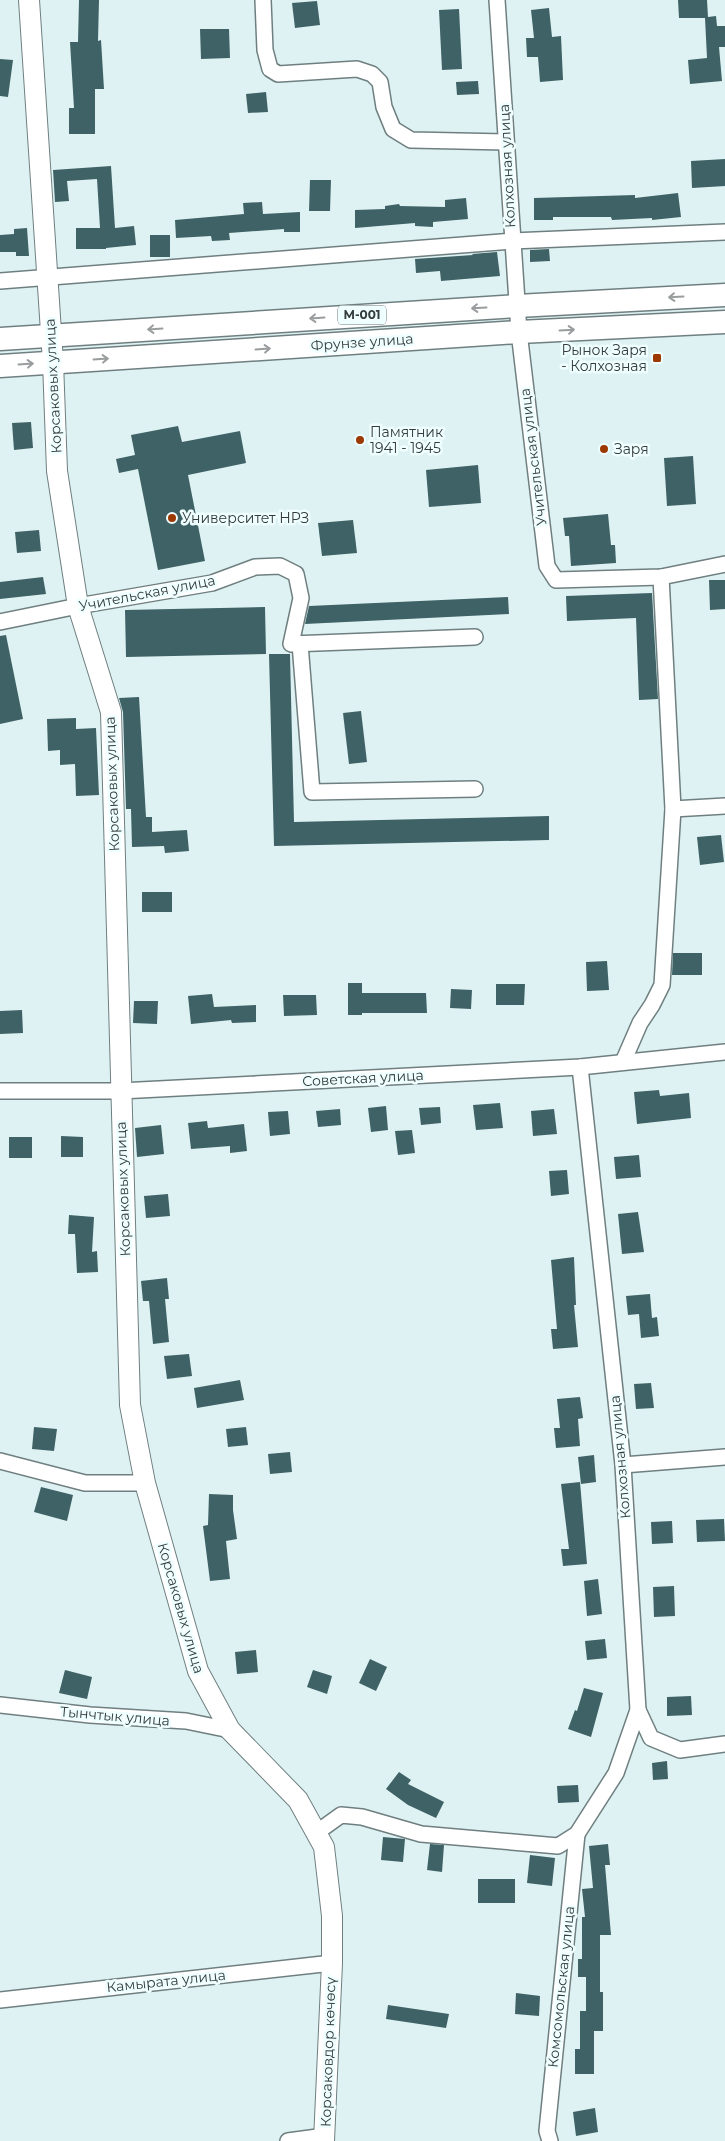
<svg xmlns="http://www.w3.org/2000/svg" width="725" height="2141" font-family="Montserrat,sans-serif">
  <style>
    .building { fill: #3e6265 }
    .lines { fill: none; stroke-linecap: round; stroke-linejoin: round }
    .street-casing { stroke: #6f7f80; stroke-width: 18 }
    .secondary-casing { stroke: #6f7f80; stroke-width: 22 }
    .primary-casing { stroke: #6f7f80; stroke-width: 25 }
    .street { stroke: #fff; stroke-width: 15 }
    .secondary { stroke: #fff; stroke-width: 20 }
    .primary { stroke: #fff; stroke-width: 22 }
    .oneway { stroke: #9a9d9e }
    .poi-dot { fill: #9c3801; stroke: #effeff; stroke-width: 2 }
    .labels { text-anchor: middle; stroke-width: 5; stroke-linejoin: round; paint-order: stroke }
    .shield { fill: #effeff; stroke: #6c7676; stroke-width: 1 }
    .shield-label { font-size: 12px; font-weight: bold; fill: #343b3c }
    .street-label { font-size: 14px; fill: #343b3c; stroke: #effeff }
    .poi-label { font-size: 14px; fill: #343b3c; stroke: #effeff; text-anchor: start }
  </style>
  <rect width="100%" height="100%" fill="#dff2f3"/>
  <g class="building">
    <polygon points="79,0 99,0 98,41 101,40 104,89 95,89 95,134 69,134 69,108 74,108 70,42 78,42"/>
    <polygon points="678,0 707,0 708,17 716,16 717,26 725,26 725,47 719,47 722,81 690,84 688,60 707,58 705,18 679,18"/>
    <polygon points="317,1 320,25 295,28 292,3"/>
    <polygon points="549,8 552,37 561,36 563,80 540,82 538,57 527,57 526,38 534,38 531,10"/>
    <polygon points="459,9 462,69 442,70 439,10"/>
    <polygon points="200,29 229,29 230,58 201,59"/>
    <polygon points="0,59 13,60 8,97 0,96"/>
    <polygon points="478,81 479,94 457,95 456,82"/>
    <polygon points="266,92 268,112 248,113 246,94"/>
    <polygon points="725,159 725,186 692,188 691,161"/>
    <polygon points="111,166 115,228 134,226 136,245 106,248 106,249 76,249 76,228 100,228 97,179 67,181 69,201 55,202 53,170"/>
    <polygon points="310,180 331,180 330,211 309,211"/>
    <polygon points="678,193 681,217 652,220 652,218 612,220 611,217 553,217 553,220 534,220 534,198 635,195 635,198"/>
    <polygon points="466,198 468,219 433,222 433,227 415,226 415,223 355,228 355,210 385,209 385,206 399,204 400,206 445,207 445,200"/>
    <polygon points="262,202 263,214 300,212 300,232 284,232 284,229 229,233 230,240 212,241 211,236 176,238 175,220 244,214 243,203"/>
    <polygon points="27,228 29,256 16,256 16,252 0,252 0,235 14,234 14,229"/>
    <rect x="150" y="235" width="20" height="22"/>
    <polygon points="549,249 550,261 530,262 530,250"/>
    <polygon points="497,252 500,276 441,281 440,271 416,273 415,259 473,255 472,254"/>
    <polygon points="31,422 33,448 14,450 12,423"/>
    <polygon points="178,426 182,442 240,431 246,463 188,475 205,561 158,570 138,469 119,473 116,459 135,455 131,435"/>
    <polygon points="693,456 696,504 667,506 664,458"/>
    <polygon points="478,465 481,503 429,507 426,470"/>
    <polygon points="608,514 611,545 615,545 616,563 571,566 569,536 565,536 563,518"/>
    <polygon points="353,520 357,553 322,556 318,523"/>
    <polygon points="39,530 41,551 17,553 15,532"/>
    <polygon points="43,577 46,594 0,599 0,582"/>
    <polygon points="709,580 725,580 725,609 710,610"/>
    <polygon points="652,593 658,699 639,700 636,618 567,621 566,596"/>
    <polygon points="508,597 509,614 305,624 309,606"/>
    <polygon points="265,607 266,654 126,657 125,610"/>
    <polygon points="6,635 23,719 0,724 0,636"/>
    <polygon points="269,654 290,654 294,822 549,816 549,840 274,846"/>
    <polygon points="139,697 146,817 152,817 152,832 187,830 189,851 165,853 164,846 132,847 131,809 126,809 123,712 119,698"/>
    <polygon points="361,711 367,762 349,764 343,713"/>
    <polygon points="76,718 76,729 96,728 99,795 76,796 75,764 60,765 60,750 48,751 47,719"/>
    <polygon points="721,835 724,862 700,865 697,837"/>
    <rect x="142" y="892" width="30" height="20"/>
    <polygon points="673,953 702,953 702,975 672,975"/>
    <polygon points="607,961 609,990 587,991 586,962"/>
    <polygon points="348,983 362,983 362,993 426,993 427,1013 362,1013 362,1015 348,1015"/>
    <polygon points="496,984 525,984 524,1005 496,1005"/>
    <polygon points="451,989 472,990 471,1009 450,1008"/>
    <polygon points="212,994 214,1007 256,1005 256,1022 232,1023 231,1020 191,1024 188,996"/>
    <polygon points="283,995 316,995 317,1015 284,1016"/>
    <polygon points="134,1001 158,1001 157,1024 133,1023"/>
    <polygon points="22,1010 23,1033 0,1034 0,1011"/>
    <polygon points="659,1090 660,1096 689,1093 691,1118 637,1124 634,1092"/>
    <polygon points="500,1103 503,1128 476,1130 473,1105"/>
    <polygon points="386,1106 388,1130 371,1132 368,1108"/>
    <polygon points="440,1107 441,1123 421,1125 419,1108"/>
    <polygon points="340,1109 341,1125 318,1127 316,1111"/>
    <polygon points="554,1109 557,1134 533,1136 531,1111"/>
    <polygon points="288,1111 290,1134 270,1136 268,1112"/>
    <polygon points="207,1121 208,1128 244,1124 247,1151 230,1153 230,1146 191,1149 188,1123"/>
    <polygon points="161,1125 164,1154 137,1157 135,1128"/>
    <polygon points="412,1130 415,1153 398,1155 395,1131"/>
    <polygon points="61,1136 83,1137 83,1157 61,1157"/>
    <rect x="9" y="1137" width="23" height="21"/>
    <polygon points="639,1155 641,1177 616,1179 614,1157"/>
    <polygon points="567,1170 569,1194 551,1196 549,1171"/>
    <polygon points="168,1194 170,1216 146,1218 144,1196"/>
    <polygon points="638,1212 644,1252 622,1254 618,1214"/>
    <polygon points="69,1215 94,1217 92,1252 97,1251 98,1272 77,1273 75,1234 68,1234"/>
    <polygon points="574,1257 576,1305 574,1305 578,1347 553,1349 551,1329 557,1329 551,1260"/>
    <polygon points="167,1278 169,1299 165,1299 169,1342 153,1344 149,1301 143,1301 141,1281"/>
    <polygon points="650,1294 652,1318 657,1317 659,1336 641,1338 639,1314 628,1315 626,1296"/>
    <polygon points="189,1354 192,1376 167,1379 164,1356"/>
    <polygon points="240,1380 244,1400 197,1408 194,1388"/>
    <polygon points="651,1383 654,1408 636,1409 634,1384"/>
    <polygon points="580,1397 583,1418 578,1419 580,1446 556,1448 554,1428 560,1428 557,1399"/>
    <polygon points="34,1427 57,1429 54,1451 32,1449"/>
    <polygon points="246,1427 248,1445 228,1447 226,1429"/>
    <polygon points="290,1452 292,1472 270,1474 268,1454"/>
    <polygon points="594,1455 596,1482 581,1484 578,1457"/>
    <polygon points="580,1482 587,1564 563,1566 561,1549 569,1549 561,1484"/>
    <polygon points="41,1487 73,1495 67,1521 34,1512"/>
    <polygon points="209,1494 233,1495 233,1510 237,1539 226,1541 230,1579 210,1581 203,1526 208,1525"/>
    <polygon points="724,1519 725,1541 697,1542 696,1520"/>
    <polygon points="672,1521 673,1543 652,1544 651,1522"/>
    <polygon points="598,1579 602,1614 587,1616 584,1581"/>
    <polygon points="674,1586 675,1616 654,1617 653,1587"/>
    <polygon points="605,1639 607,1658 587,1660 585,1641"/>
    <polygon points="256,1650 258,1672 237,1674 235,1652"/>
    <polygon points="370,1659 387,1667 376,1691 359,1683"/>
    <polygon points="65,1670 92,1677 87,1699 59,1693"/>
    <polygon points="313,1670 332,1676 327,1694 307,1687"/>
    <polygon points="584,1688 603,1693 591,1737 568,1729 575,1710 577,1711"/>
    <polygon points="691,1696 692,1715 667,1716 667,1697"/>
    <polygon points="667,1761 668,1779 653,1780 652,1763"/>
    <polygon points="399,1772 411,1780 408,1784 444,1802 436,1818 408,1805 386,1789"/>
    <polygon points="578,1785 579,1802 558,1803 557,1786"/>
    <polygon points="383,1837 405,1839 403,1862 381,1860"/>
    <polygon points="430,1844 444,1845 442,1872 427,1870"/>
    <polygon points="608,1844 610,1865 605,1865 611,1935 600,1935 600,1992 603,1992 603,2031 594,2031 594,2074 575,2074 575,2049 580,2049 580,2011 586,2011 586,1977 578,1977 578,1959 582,1959 582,1917 585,1917 582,1889 593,1888 589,1846"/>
    <polygon points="530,1855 555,1858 552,1886 527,1883"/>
    <rect x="478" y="1879" width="37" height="24"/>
    <polygon points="516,1993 540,1996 539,2016 515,2014"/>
    <polygon points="388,2005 449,2014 446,2028 386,2019"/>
    <polygon points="595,2108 598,2132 576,2136 573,2112"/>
  </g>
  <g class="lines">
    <g class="street-casing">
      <g id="street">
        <polyline points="263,0 265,50 270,69 278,74 357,69 372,74 380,82 384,107 393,129 411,140 506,142"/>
        <polyline points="497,0 519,332 547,566 556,580 661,577 725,564"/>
        <polyline points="0,281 512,241 725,232"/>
        <polyline points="0,622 78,606 212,583 255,567 280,566 296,574 301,598 291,644 475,637"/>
        <polyline points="300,644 312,792 475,789"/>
        <polyline points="673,809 725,806"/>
        <polyline points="623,1062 640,1023 652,1005 662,985 673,809 661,577"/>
        <polyline points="0,1091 120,1091 580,1067 725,1052"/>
        <polyline points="0,1461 85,1483 145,1483"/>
        <polyline points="623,1465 725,1457"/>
        <polyline points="0,1705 90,1715 186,1721 230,1730"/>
        <polyline points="638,1710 651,1738 680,1750 725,1744"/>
        <polyline points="316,1833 341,1815 362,1817 421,1834 558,1846 577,1834 616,1773 638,1710 623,1465 580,1067"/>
        <polyline points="0,2000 332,1963"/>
        <polyline points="288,2141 325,2136"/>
        <polyline points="550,2141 547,2131 577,1834"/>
      </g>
    </g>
    <g class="secondary-casing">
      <polyline id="secondary" points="29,0 53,362 57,471 78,606 111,712 130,1405 145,1483 198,1671 230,1730 298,1800 324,1847 332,1916 332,1963 324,2141"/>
    </g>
    <g class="primary-casing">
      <g id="primary">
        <polyline points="0,339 517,306 725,295"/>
        <polyline points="0,366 519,332 725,322"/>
      </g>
    </g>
    <use href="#street" class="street"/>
    <use href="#secondary" class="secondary"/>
    <use href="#primary" class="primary"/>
  </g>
  <defs><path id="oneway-shaft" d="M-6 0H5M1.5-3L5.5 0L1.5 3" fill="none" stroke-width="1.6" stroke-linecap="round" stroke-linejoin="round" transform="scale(1.25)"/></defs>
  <g class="oneway">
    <use href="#oneway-shaft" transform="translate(676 297) rotate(177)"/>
    <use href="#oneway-shaft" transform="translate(479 308) rotate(177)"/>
    <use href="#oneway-shaft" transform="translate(317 318) rotate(176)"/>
    <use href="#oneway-shaft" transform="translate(155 329) rotate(176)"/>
    <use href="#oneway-shaft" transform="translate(567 330) rotate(-3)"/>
    <use href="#oneway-shaft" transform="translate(263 349) rotate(-4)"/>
    <use href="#oneway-shaft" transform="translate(101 359) rotate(-4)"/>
    <use href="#oneway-shaft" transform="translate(26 364) rotate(-4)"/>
  </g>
  <g class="poi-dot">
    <rect x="652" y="353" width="10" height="10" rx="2.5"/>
    <circle cx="360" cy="440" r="5"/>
    <circle cx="604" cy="449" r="5"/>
    <circle cx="172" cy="518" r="5"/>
  </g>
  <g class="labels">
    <rect class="shield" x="338" y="305.5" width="48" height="19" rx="4"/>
    <g class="shield-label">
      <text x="362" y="319">M-001</text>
    </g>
    <g class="street-label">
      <text transform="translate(507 166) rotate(-93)" y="5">Колхозная улица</text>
      <text transform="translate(362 342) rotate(-4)" y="5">Фрунзе улица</text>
      <text transform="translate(53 386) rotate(-93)" y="5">Корсаковых улица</text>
      <text transform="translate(533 457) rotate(-97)" y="5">Учительская улица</text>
      <text transform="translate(147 593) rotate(-11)" y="5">Учительская улица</text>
      <text transform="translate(112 784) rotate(-92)" y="5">Корсаковых улица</text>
      <text transform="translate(363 1078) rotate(-3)" y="5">Советская улица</text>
      <text transform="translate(123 1189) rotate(-92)" y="5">Корсаковых улица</text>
      <text transform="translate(620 1457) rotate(-95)" y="5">Колхозная улица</text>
      <text transform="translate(181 1608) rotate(74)" y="5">Корсаковых улица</text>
      <text transform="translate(115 1716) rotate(5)" y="5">Тынчтык улица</text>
      <text transform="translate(166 1981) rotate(-6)" y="5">Камырата улица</text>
      <text transform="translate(561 1987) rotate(-84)" y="5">Комсомольская улица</text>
      <text transform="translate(328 2052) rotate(-88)" y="5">Корсаковдор көчөсү</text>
    </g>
    <g class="poi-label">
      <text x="647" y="355" text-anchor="end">Рынок Заря<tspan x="647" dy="16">- Колхозная</tspan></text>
      <text x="370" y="437">Памятник<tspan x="370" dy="16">1941 - 1945</tspan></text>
      <text x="614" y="454">Заря</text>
      <text x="182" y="523">Университет НРЗ</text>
    </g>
  </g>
</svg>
